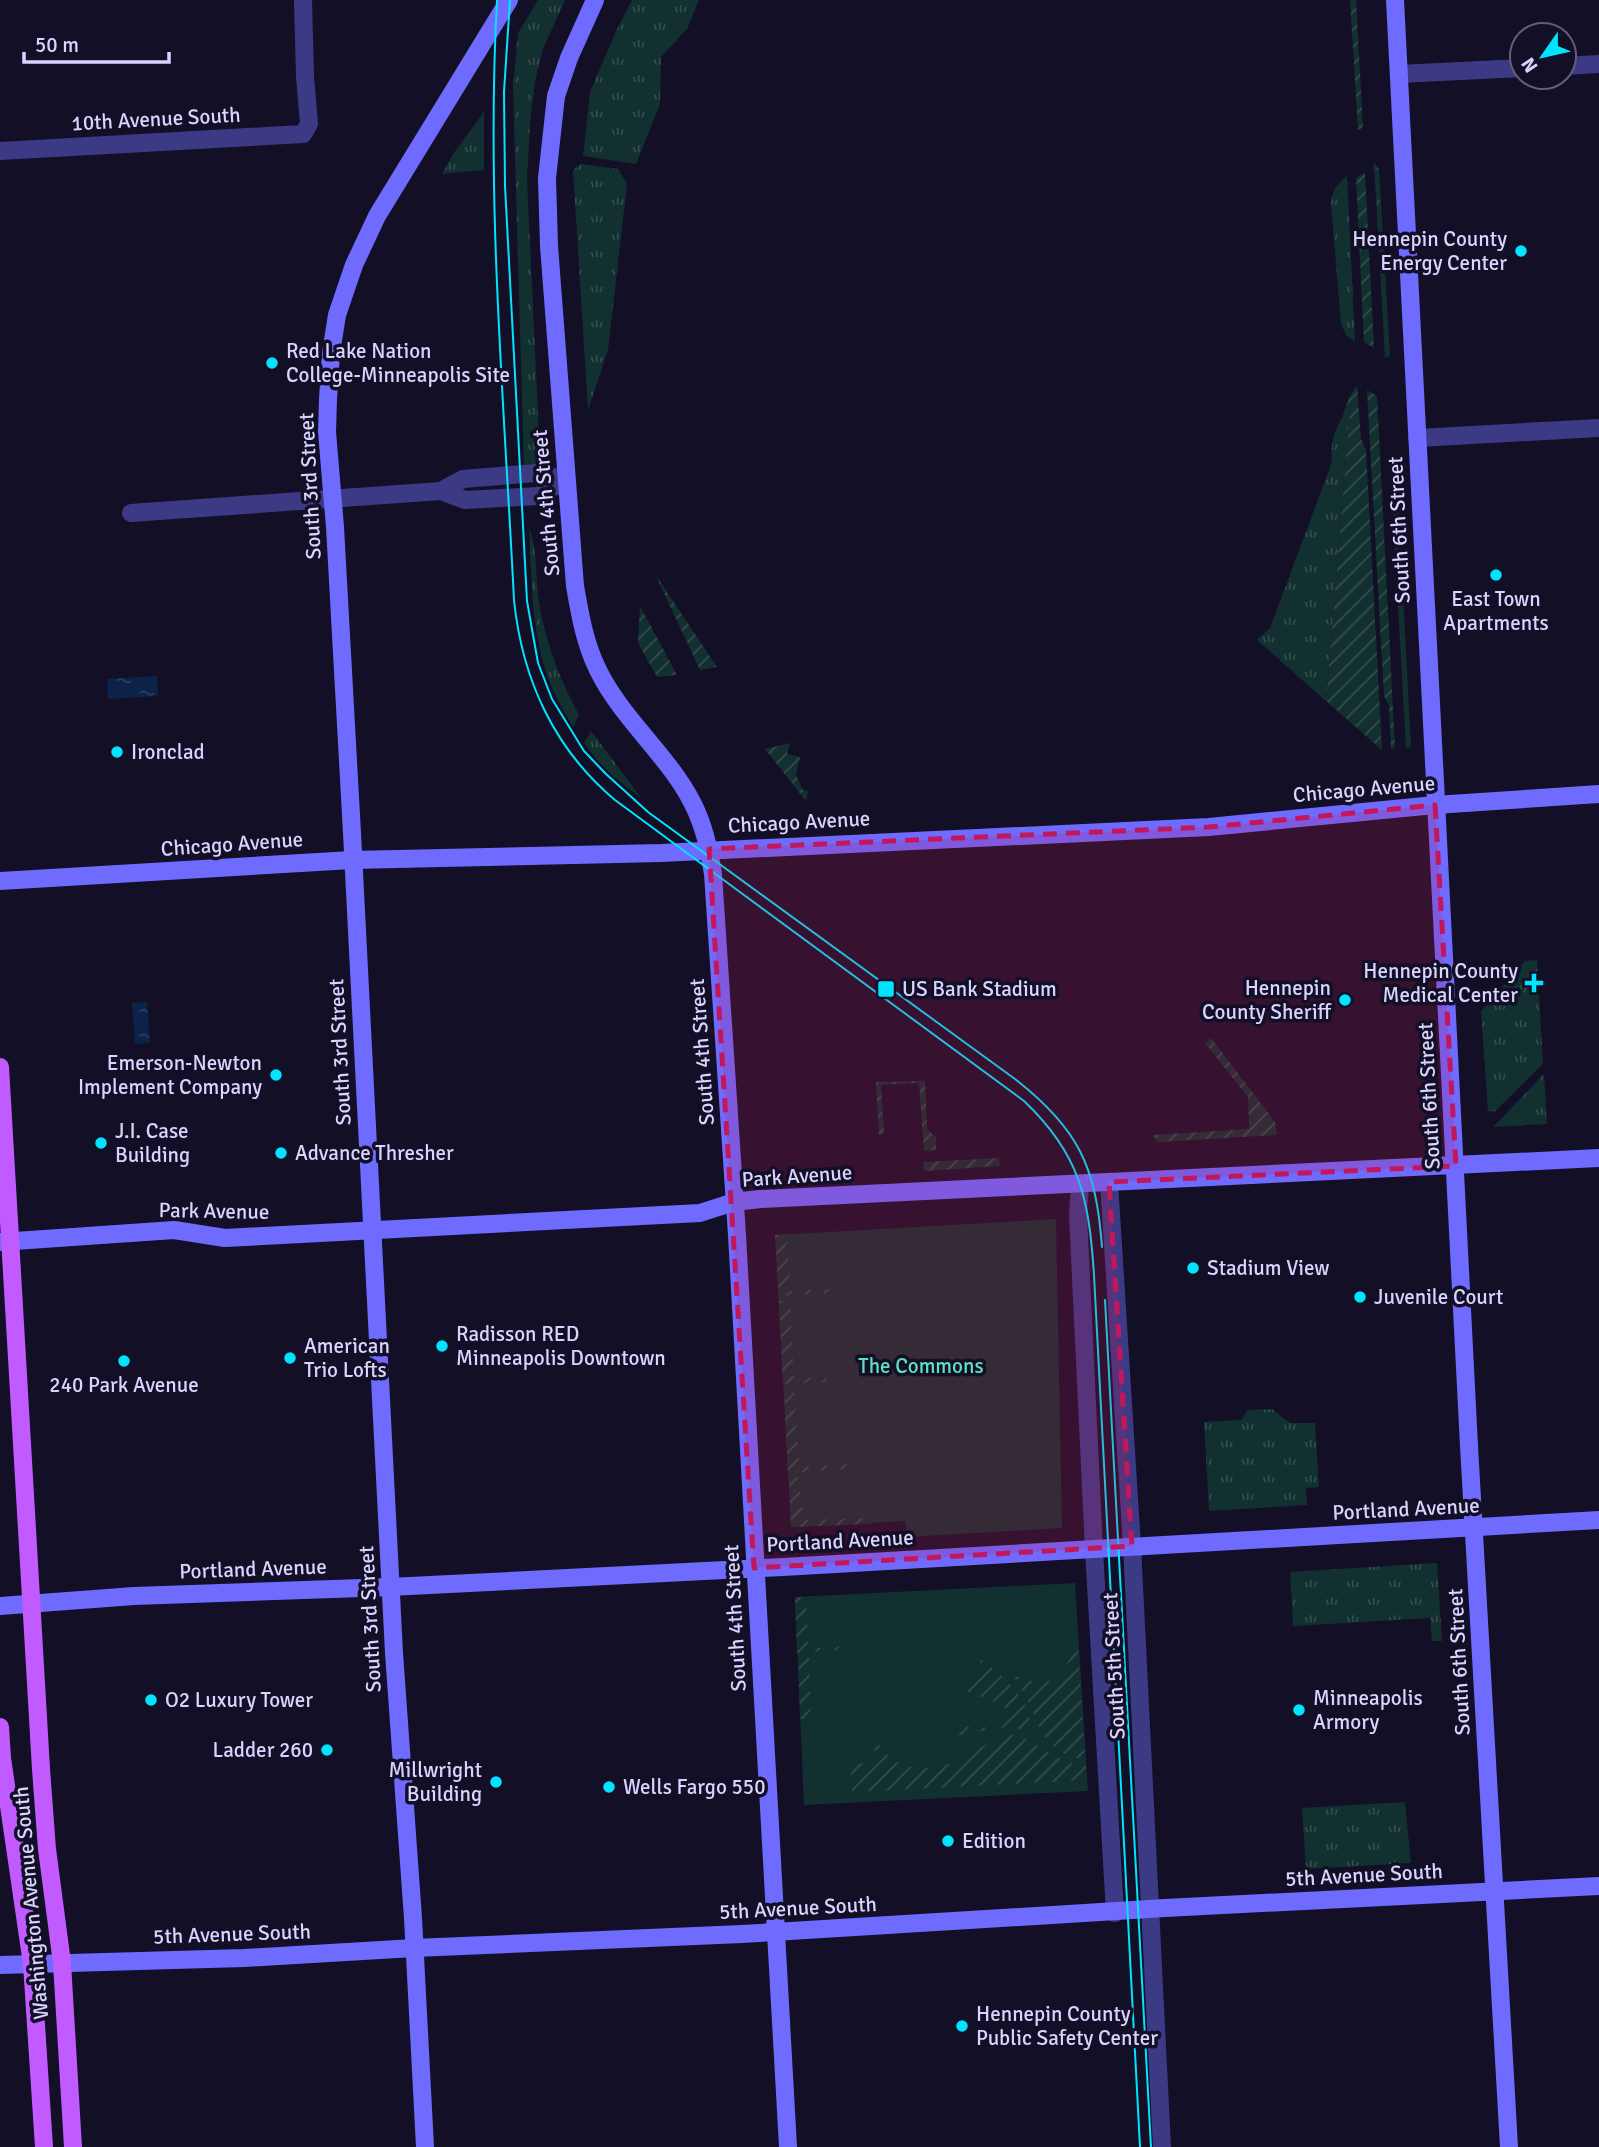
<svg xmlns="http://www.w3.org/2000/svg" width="1599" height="2147" font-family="Signika,sans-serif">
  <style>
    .grass { fill: url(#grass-tufts) }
    .park { fill: #12302f }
    .garden { fill: url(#garden-furrows) }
    .water { fill: url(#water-ripples) }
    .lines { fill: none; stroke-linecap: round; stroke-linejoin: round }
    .street { stroke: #3d3a85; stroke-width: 18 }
    .secondary { stroke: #6f6bff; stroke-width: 18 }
    .primary { stroke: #c25bff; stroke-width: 18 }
    .tram { stroke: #00e5ff; stroke-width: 2 }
    .marked { fill: #c2185b; fill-opacity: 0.2; stroke: #c2185b; stroke-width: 5; stroke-dasharray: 14 9; stroke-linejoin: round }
    .poi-dot { fill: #00e5ff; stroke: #130f26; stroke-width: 2.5 }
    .labels { text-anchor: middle; stroke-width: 7; stroke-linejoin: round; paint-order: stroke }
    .street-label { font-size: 21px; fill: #d9d4ff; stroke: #130f26 }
    .poi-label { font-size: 21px; fill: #d9d4ff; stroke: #130f26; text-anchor: start }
    .park-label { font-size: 21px; fill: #5fe0c0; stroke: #130f26 }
  </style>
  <defs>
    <pattern id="grass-tufts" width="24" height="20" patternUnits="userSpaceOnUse" patternTransform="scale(1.75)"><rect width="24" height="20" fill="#12302f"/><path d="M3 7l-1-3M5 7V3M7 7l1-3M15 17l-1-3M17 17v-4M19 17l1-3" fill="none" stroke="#344d4e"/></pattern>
    <pattern id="garden-furrows" width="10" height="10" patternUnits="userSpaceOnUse" patternTransform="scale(1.75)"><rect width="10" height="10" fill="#12302f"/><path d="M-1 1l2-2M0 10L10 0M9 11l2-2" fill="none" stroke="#344d4e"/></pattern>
    <pattern id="water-ripples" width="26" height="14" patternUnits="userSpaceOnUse" patternTransform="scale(1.75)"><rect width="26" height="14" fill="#0c2248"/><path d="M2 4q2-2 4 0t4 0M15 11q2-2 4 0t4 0" fill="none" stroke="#2f4163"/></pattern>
  </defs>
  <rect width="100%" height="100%" fill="#130f26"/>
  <g class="grass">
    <polygon points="538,0 565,0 543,49 535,81 530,123 527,179 540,458 538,465 524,467 513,86 518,33"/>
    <polygon points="632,0 699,0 687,29 661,57 660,104 636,164 583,156 590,92 616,31"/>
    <polygon points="484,112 484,170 442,174 453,154"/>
    <polygon points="1374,163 1379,169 1390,356 1385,358"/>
    <polygon points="581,164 618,169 627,184 608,350 588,410 573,170"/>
    <path d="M 1347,176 L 1355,342 L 1346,335 L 1341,324 L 1331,204 C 1332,191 1336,185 1347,176 Z"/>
    <path d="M 1350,409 L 1326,701 L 1257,640 L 1270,628 L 1332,462 C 1330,443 1335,422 1350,409 Z"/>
    <polygon points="1391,477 1397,480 1411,747 1406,748"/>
    <path d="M 529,527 C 538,551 535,578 539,603 C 546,643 560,680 579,715 L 573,727 C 566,714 558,702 552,688 C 531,638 532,581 529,527 Z"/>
    <polygon points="591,731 642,799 613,776 596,759 584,743"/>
    <polygon points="1537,960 1543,1064 1494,1112 1488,1111 1481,1011 1525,961"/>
    <polygon points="1544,1074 1547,1124 1493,1127"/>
    <polygon points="1272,1409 1290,1423 1315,1423 1319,1487 1306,1488 1307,1505 1209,1511 1204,1422 1241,1420 1248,1410"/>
    <polygon points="1437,1563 1442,1641 1432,1641 1430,1618 1293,1626 1290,1572"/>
    <polygon points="1405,1802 1411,1863 1306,1869 1302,1808"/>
  </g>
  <g class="park">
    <polygon points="1056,1219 1062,1528 908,1537 905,1521 791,1527 775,1235"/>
    <polygon points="1075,1583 1088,1791 804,1805 795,1597"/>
  </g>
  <g class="garden">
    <polygon points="1350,0 1356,0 1363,128 1358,130"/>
    <polygon points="1365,173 1374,348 1364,342 1356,178"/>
    <polygon points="1357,385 1361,439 1366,450 1382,750 1326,701 1350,410 1342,417 1349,398"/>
    <polygon points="1367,390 1377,396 1395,748 1391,749 1389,705 1384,696"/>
    <polygon points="655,574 717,667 700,670"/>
    <polygon points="640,606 677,675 657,677 638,643"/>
    <polygon points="790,743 787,754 800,757 796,775 803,790 808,791 806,801 765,749"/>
    <polygon points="1211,1038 1275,1122 1277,1135 1158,1142 1152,1135 1249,1129 1248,1097 1205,1043"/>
    <polygon points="925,1081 927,1129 936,1137 936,1150 924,1151 919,1083 881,1085 884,1134 879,1135 876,1082"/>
    <polygon points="999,1158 1000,1166 924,1171 923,1162"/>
    <polygon points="787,1234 790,1291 838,1289 838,1293 779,1296 775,1235"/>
    <polygon points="779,1301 790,1301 794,1379 826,1377 827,1382 783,1384"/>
    <polygon points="794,1389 799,1467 856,1464 858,1468 788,1473 784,1390"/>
    <polygon points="799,1477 803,1520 871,1518 872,1524 791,1527 789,1478"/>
    <polygon points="795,1597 806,1597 808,1648 839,1647 838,1650 797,1653"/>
    <path d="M 1074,1641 L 1078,1643 L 1085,1759 C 1034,1756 1039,1706 1011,1674 L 1028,1681 L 1050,1681 C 1065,1672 1072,1658 1074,1641 Z"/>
    <polygon points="809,1657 811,1718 800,1719 798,1658"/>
    <path d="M 980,1659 C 999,1671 1037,1706 1029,1731 L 1005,1727 L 955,1736 L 955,1725 C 971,1727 1000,1733 1008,1716 L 1005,1707 L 997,1703 L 952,1686 C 970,1691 983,1676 980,1659 Z"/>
    <path d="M 1011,1735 C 1040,1740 1056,1764 1086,1766 L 1087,1780 L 852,1792 L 850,1765 C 867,1765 879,1757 874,1739 C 881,1747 888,1757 897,1762 C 914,1772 945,1768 962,1759 C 979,1749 991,1740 1011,1735 Z"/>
  </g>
  <g class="water">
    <polygon points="157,676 158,696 108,699 107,679"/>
    <polygon points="147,1002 150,1043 135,1044 132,1003"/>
  </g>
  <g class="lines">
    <g class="street">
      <polyline points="1564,66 1599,64"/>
      <polyline points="1399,74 1522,68"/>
      <polyline points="0,151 303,134 309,124 305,77 303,0"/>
      <polyline points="1417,438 1599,428"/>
      <polyline points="441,491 465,500 538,496 566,480"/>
      <polyline points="131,513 441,491 463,479 536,473 566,480"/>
      <polyline points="1109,1182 1132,1546 1162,2147"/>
      <polyline points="1080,1184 1078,1215 1094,1550 1115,1913"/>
    </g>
    <g class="secondary">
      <path d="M 595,0 L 569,58 L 556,96 L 547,178 L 549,246 L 575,586 C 580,615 585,644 598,670 C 622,719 667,754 692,802 C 704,825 709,849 713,874 L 737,1235 L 788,2147"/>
      <polyline points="1395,0 1469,1446 1509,2147"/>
      <polyline points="0,881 352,860 661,853 1209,827 1435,805 1599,794"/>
      <polyline points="0,1242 174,1230 225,1238 700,1213 734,1202 760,1199 1599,1158"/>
      <polyline points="0,1606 134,1596 390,1587 783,1567 1599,1520"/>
      <polyline points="0,1965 244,1958 414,1948 742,1934 1165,1908 1599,1886"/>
      <polyline points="425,2147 413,1918 394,1653 352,833 335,527 327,432 328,399 331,353 337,315 354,265 377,216 509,0"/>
    </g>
    <g class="primary">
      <polyline points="0,1067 41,1769 47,1849 62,1963 73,2147"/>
      <polyline points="0,1727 2,1758 32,1964 44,2147"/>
    </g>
    <g class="tram">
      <path d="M 497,0 C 486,200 504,400 514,600 C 522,679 554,749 615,800 L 1024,1101 C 1081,1155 1089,1200 1094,1275 L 1140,2147"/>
      <path d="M 510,0 L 504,92 L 505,186 L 527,601 L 538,663 L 552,699 L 584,751 L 606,774 L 648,812 L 1015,1079 C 1079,1129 1096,1167 1102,1247"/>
      <polyline points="1105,1300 1151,2147"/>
    </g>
  </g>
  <path class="marked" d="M 1435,805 L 1456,1166 L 1109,1182 L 1132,1546 L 754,1568 L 709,849 L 1209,827 Z"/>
  <g class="poi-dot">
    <circle cx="1521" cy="251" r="7"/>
    <circle cx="272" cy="363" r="7"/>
    <circle cx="1496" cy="575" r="7"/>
    <circle cx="117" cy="752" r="7"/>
    <path d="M1530.5 972.5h7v7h7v7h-7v7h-7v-7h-7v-7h7z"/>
    <rect x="877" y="980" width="18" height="18" rx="3.5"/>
    <circle cx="1345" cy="1000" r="7"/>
    <circle cx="276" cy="1075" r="7"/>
    <circle cx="101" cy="1143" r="7"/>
    <circle cx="281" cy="1153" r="7"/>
    <circle cx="1193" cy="1268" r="7"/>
    <circle cx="1360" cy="1297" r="7"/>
    <circle cx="442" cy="1346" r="7"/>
    <circle cx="290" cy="1358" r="7"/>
    <circle cx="124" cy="1361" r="7"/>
    <circle cx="151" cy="1700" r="7"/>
    <circle cx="1299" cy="1710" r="7"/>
    <circle cx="327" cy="1750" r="7"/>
    <circle cx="496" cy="1782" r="7"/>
    <circle cx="609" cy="1787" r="7"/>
    <circle cx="948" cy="1841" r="7"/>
    <circle cx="962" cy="2026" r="7"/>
  </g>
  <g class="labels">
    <g class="street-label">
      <text transform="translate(156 119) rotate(-3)" y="7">10th Avenue South</text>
      <text transform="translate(310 486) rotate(-93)" y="7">South 3rd Street</text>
      <text transform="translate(546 503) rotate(-95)" y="7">South 4th Street</text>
      <text transform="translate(1399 530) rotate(-93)" y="7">South 6th Street</text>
      <text transform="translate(1364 789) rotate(-5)" y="7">Chicago Avenue</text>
      <text transform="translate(799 822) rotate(-3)" y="7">Chicago Avenue</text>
      <text transform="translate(232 844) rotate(-4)" y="7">Chicago Avenue</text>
      <text transform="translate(340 1052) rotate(-93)" y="7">South 3rd Street</text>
      <text transform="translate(702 1052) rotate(-94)" y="7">South 4th Street</text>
      <text transform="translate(1429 1096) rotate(-93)" y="7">South 6th Street</text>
      <text transform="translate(797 1176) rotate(-4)" y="7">Park Avenue</text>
      <text transform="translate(214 1211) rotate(1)" y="7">Park Avenue</text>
      <text transform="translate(1406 1509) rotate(-3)" y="7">Portland Avenue</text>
      <text transform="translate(840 1541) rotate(-3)" y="7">Portland Avenue</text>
      <text transform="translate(253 1569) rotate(-2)" y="7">Portland Avenue</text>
      <text transform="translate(735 1618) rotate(-93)" y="7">South 4th Street</text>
      <text transform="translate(370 1619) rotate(-93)" y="7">South 3rd Street</text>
      <text transform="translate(1459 1662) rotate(-93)" y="7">South 6th Street</text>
      <text transform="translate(1114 1666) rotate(-93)" y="7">South 5th Street</text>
      <text transform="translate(1364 1875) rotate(-3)" y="7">5th Avenue South</text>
      <text transform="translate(31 1903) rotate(-95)" y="7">Washington Avenue South</text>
      <text transform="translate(798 1908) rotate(-3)" y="7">5th Avenue South</text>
      <text transform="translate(232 1934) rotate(-2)" y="7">5th Avenue South</text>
    </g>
    <g class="poi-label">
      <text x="1507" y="246" text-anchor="end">Hennepin County<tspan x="1507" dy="24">Energy Center</tspan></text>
      <text x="286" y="358">Red Lake Nation<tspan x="286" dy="24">College-Minneapolis Site</tspan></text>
      <text x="1496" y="606" text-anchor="middle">East Town<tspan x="1496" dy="24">Apartments</tspan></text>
      <text x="131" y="759">Ironclad</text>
      <text x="1518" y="978" text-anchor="end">Hennepin County<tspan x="1518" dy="24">Medical Center</tspan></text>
      <text x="1331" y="995" text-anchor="end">Hennepin<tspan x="1331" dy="24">County Sheriff</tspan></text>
      <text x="902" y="996">US Bank Stadium</text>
      <text x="262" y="1070" text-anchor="end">Emerson-Newton<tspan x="262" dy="24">Implement Company</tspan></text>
      <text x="115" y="1138">J.I. Case<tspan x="115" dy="24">Building</tspan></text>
      <text x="295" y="1160">Advance Thresher</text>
      <text x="1207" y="1275">Stadium View</text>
      <text x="1374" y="1304">Juvenile Court</text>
      <text x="456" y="1341">Radisson RED<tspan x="456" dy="24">Minneapolis Downtown</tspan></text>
      <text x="304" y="1353">American<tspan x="304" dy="24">Trio Lofts</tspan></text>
      <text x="124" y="1392" text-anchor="middle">240 Park Avenue</text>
      <text x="1313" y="1705">Minneapolis<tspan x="1313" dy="24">Armory</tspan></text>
      <text x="165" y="1707">O2 Luxury Tower</text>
      <text x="313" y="1757" text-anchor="end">Ladder 260</text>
      <text x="482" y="1777" text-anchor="end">Millwright<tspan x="482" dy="24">Building</tspan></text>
      <text x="623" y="1794">Wells Fargo 550</text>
      <text x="962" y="1848">Edition</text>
      <text x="976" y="2021">Hennepin County<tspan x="976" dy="24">Public Safety Center</tspan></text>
    </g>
    <g class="park-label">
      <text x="921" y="1373">The Commons</text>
    </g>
  </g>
  <g transform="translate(1543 56) rotate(236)"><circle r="33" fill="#130f26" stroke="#625e7d" stroke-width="2"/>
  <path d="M0-5L12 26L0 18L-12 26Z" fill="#00e5ff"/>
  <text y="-10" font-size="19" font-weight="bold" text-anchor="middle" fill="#d9d4ff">N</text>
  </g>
  <path d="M24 52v10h145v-10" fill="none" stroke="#d9d4ff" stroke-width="3.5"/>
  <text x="35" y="52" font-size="21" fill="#d9d4ff" stroke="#130f26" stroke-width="5" paint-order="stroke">50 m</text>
</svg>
